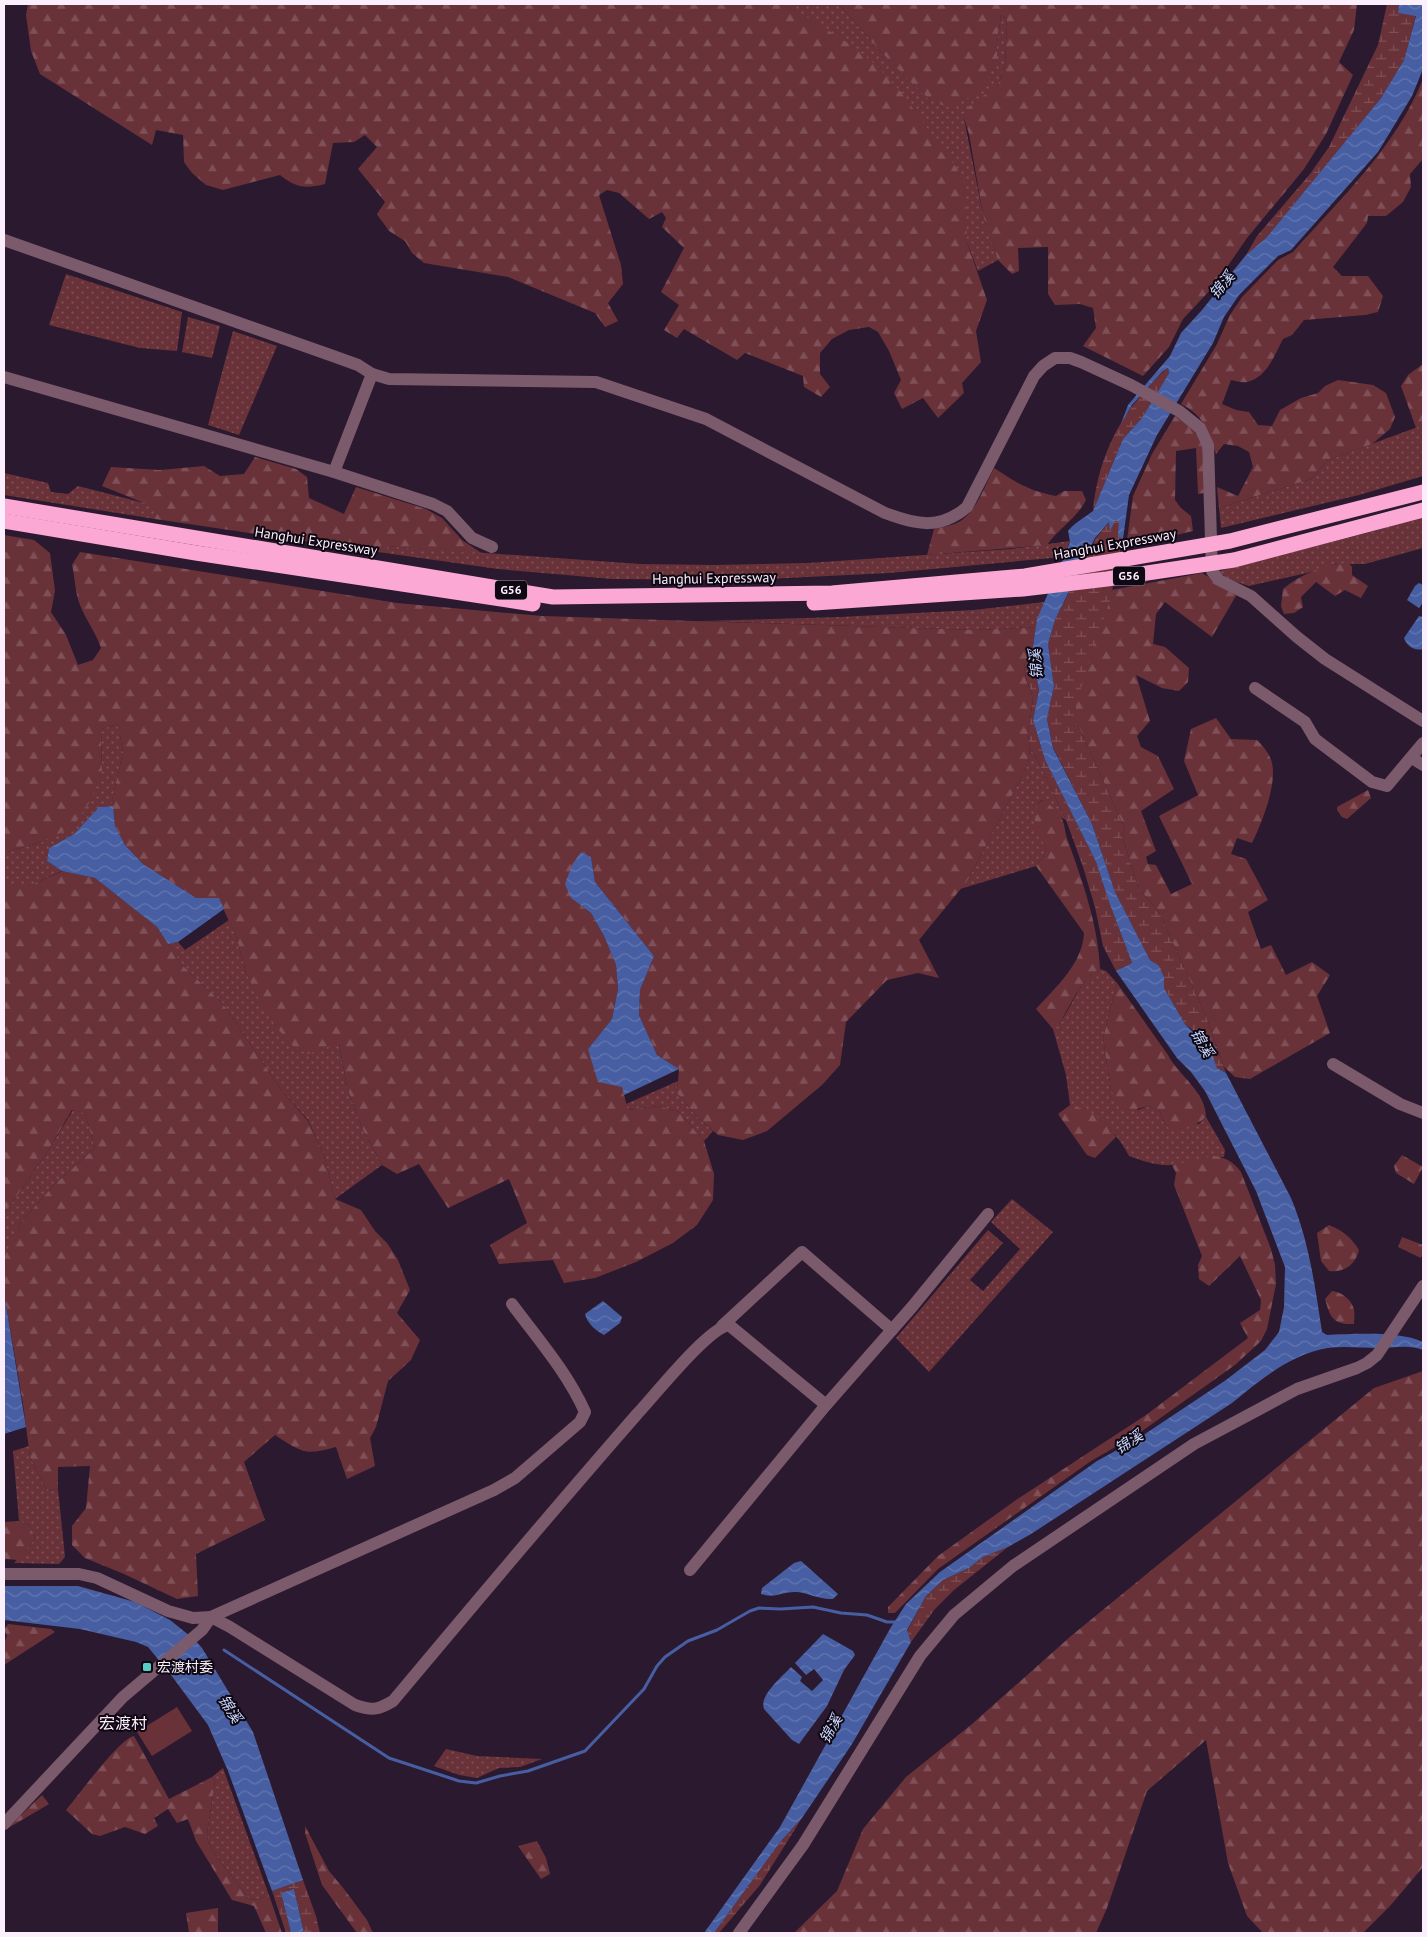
<svg xmlns="http://www.w3.org/2000/svg" width="1427" height="1937" font-family="'PT Sans','Noto Sans SC',sans-serif">
  <style>
    .green { fill: url(#green-dots) }
    .forest { fill: url(#forest-firs) }
    .wetland { fill: url(#wetland-marsh) }
    .pitch { fill: #693239 }
    .water { fill: url(#water-waves) }
    .lines { fill: none; stroke-linecap: round; stroke-linejoin: round }
    .stream { stroke: #475fa2; stroke-width: 3 }
    .minor { stroke: #7b5a6b; stroke-width: 12 }
    .highway { stroke: #fba8d4; stroke-width: 15 }
    .poi-dot { fill: #56cec3; stroke: #0f0711; stroke-width: 2 }
    .labels { text-anchor: middle; stroke-width: 4; stroke-linejoin: round; paint-order: stroke }
    .shield { fill: #0f0711; stroke: #b4a9b7; stroke-width: 1 }
    .shield-label { font-size: 12px; font-weight: bold; fill: #fbeffe }
    .street-label { font-size: 14px; fill: #fbeffe; stroke: #0f0711 }
    .poi-label { font-size: 14px; fill: #fbeffe; stroke: #0f0711; text-anchor: start }
    .water-label { font-size: 15px; font-style: italic; fill: #c7d8fe; stroke: #0f0711 }
    .quarter-label { font-size: 16px; fill: #fbeffe; stroke: #0f0711 }
  </style>
  <defs>
    <pattern id="green-dots" width="8" height="8" patternUnits="userSpaceOnUse" patternTransform="scale(1.25)"><rect width="8" height="8" fill="#693239"/><path d="M2 2h.1M6 6h.1" fill="none" stroke="#7f5057" stroke-width="1.8" stroke-linecap="round"/></pattern>
    <pattern id="forest-firs" width="22" height="20" patternUnits="userSpaceOnUse" patternTransform="scale(1.25)"><rect width="22" height="20" fill="#693239"/><path d="M5 1l3.5 6h-7zM16 11l3.5 6h-7z" fill="#7f5057"/></pattern>
    <pattern id="wetland-marsh" width="20" height="14" patternUnits="userSpaceOnUse" patternTransform="scale(1.25)"><rect width="20" height="14" fill="#693239"/><path d="M1 5h8M5 5V1M11 12h8M15 12V8" fill="none" stroke="#7f5057"/></pattern>
    <pattern id="water-waves" width="16" height="10" patternUnits="userSpaceOnUse" patternTransform="scale(1.25)"><rect width="16" height="10" fill="#475fa2"/><path d="M0 5q4-4 8 0t8 0" fill="none" stroke="#6276b0"/></pattern>
  </defs>
  <rect width="100%" height="100%" fill="#2b192f"/>
  <g class="green">
    <polygon points="786,4 839,4 882,53 930,100 997,59 997,42 1001,15 1007,19 1005,66 998,85 964,118 983,215 998,260 978,271 967,242 965,217"/>
    <polygon points="66,274 182,312 177,351 140,348 49,325"/>
    <polygon points="188,317 220,326 212,358 182,352"/>
    <polygon points="233,331 277,346 239,435 208,425"/>
    <polygon points="1423,425 1423,476 1359,495 1221,528 1219,508 1311,479 1328,460"/>
    <polygon points="4,473 48,483 51,492 68,494 78,486 144,503 156,510 155,519 4,495"/>
    <polygon points="1423,516 1423,548 1365,564 1337,564 1307,573 1249,586 1228,579 1219,571 1378,530"/>
    <polygon points="1070,541 1063,557 889,573 749,580 612,579 498,569 385,553 387,546 640,564 715,565 808,563 1011,549"/>
    <polygon points="1044,602 1036,627 975,630 702,621 840,617 973,610"/>
    <polygon points="118,724 123,752 112,800 113,806 99,807 74,834 49,848 47,861 62,871 33,884 4,884 4,853 48,840 102,771 101,729"/>
    <path d="M 1030,748 L 1039,763 L 1066,820 C 1058,817 1051,806 1042,800 L 1038,804 L 1042,839 L 1046,849 L 1044,856 L 1036,866 L 960,889 L 968,880 L 1028,764 Z"/>
    <polygon points="229,920 237,939 246,973 277,1028 339,1043 347,1087 362,1128 382,1165 335,1199 324,1155 308,1120 282,1091 223,1004 182,965 168,944 178,942 185,950"/>
    <path d="M 1100,969 L 1106,971 L 1117,983 L 1103,1038 L 1111,1090 L 1138,1110 L 1149,1106 L 1160,1112 L 1165,1125 L 1199,1124 L 1206,1117 L 1225,1150 L 1224,1157 C 1206,1156 1190,1164 1172,1165 C 1157,1166 1143,1161 1129,1156 C 1117,1132 1096,1112 1070,1105 L 1066,1075 L 1053,1029 C 1073,1013 1075,981 1100,969 Z"/>
    <polygon points="678,1081 677,1093 697,1117 713,1131 704,1141 679,1112 658,1106 627,1110 626,1104"/>
    <polygon points="73,1110 85,1113 95,1148 53,1186 17,1227 4,1277 4,1214 46,1154"/>
    <polygon points="1012,1199 1053,1232 929,1372 896,1338 988,1230 1003,1243 970,1280 983,1291 1020,1249 991,1222"/>
    <polygon points="29,1446 30,1457 47,1491 58,1489 65,1557 59,1564 14,1563 35,1539 30,1526 19,1521 13,1451"/>
    <polygon points="446,1749 477,1756 542,1759 520,1767 499,1768 477,1778 459,1775 434,1766"/>
    <polygon points="223,1768 269,1895 256,1900 248,1898 209,1846 207,1834 215,1781 212,1777"/>
  </g>
  <g class="forest">
    <path d="M 28,4 L 786,4 L 848,43 L 875,64 L 900,91 L 956,167 L 965,185 L 967,242 L 987,300 L 976,331 L 981,362 L 962,383 L 964,393 L 938,418 L 923,398 L 902,409 L 894,393 L 901,380 L 889,351 L 878,332 L 869,327 L 849,330 L 832,339 L 820,353 L 820,374 L 830,387 L 821,397 L 804,387 L 803,376 L 745,353 L 737,360 L 684,329 L 677,338 L 664,330 L 679,305 L 661,292 L 684,248 L 662,227 L 666,218 L 662,212 L 649,219 L 619,193 L 607,190 L 599,195 L 621,265 L 623,284 L 608,303 L 618,321 L 605,327 L 595,313 L 508,277 L 424,263 L 412,253 L 405,241 L 389,231 L 377,214 L 385,202 L 358,169 L 377,147 L 365,135 L 354,142 L 333,143 L 325,184 C 304,189 297,188 280,175 L 223,190 L 206,185 L 192,173 L 184,162 L 183,135 L 156,130 L 152,145 L 40,74 L 31,51 L 26,15 Z"/>
    <polygon points="839,4 1357,4 1354,30 1339,62 1353,75 1326,134 1304,169 1247,238 1214,286 1183,319 1169,347 1143,376 1083,346 1096,328 1093,308 1080,304 1055,305 1048,294 1048,247 1018,248 1019,271 1012,274 998,260 989,234 983,215 969,134 964,118 967,108 998,85 1005,66 1007,19 1001,15 997,42 997,59 984,87 960,103 947,107 930,100 912,83 882,53"/>
    <path d="M 1423,79 L 1423,159 L 1410,174 L 1411,187 L 1403,202 L 1386,216 L 1368,216 L 1367,223 L 1333,267 L 1342,276 L 1368,276 L 1383,296 L 1378,312 L 1365,315 L 1304,320 L 1292,335 L 1283,339 C 1275,354 1267,378 1247,382 C 1243,383 1236,381 1231,380 L 1222,404 L 1236,410 L 1249,412 L 1258,425 L 1272,426 L 1280,410 L 1301,398 L 1318,393 L 1325,386 L 1338,380 L 1373,385 L 1386,393 L 1395,417 L 1390,429 L 1372,444 L 1328,460 L 1311,479 L 1219,508 L 1217,487 L 1238,496 L 1253,467 L 1249,452 L 1238,446 L 1224,444 L 1216,454 C 1208,430 1204,416 1181,404 L 1217,344 L 1230,315 L 1242,297 L 1278,260 L 1293,252 C 1340,199 1396,147 1423,79 Z"/>
    <polygon points="1423,364 1423,425 1416,428 1401,386 1408,375"/>
    <polygon points="1175,416 1194,430 1202,445 1204,493 1198,494 1196,448 1176,451 1175,500 1181,508 1191,516 1193,531 1126,547 1133,496 1152,454"/>
    <polygon points="255,457 296,469 307,477 309,498 344,514 356,487 426,509 442,518 462,540 483,554 388,546 385,553 155,519 155,510 144,503 102,486 111,467 160,470 204,466 220,476 244,474"/>
    <path d="M 994,468 C 1017,483 1029,491 1056,496 L 1064,491 L 1082,491 L 1086,500 C 1077,518 1059,528 1047,545 L 927,555 L 934,529 C 941,527 950,526 957,523 C 976,514 985,485 994,468 Z"/>
    <path d="M 4,535 L 34,540 L 50,553 L 55,591 L 51,612 L 66,635 L 78,665 L 93,660 L 101,648 C 96,633 86,620 80,605 C 75,593 75,577 72,565 L 80,552 L 397,603 L 542,616 L 975,630 L 1036,627 L 1032,653 L 1024,665 L 1026,679 L 1033,698 L 1028,734 L 1030,748 L 1028,764 L 968,880 L 919,940 L 939,978 L 918,973 L 887,980 L 846,1022 L 840,1065 L 822,1085 L 767,1131 L 743,1140 L 718,1135 L 697,1117 L 677,1093 L 679,1069 L 657,1055 L 639,1015 L 640,990 L 654,956 L 595,882 L 591,857 L 581,852 L 571,898 L 591,913 L 604,936 L 616,965 L 618,989 L 612,1019 L 588,1049 L 622,1087 L 628,1110 L 658,1106 L 679,1112 L 704,1141 L 714,1174 L 713,1200 L 697,1225 L 673,1243 L 636,1262 L 595,1278 L 564,1283 L 553,1260 L 499,1264 L 490,1245 L 527,1223 L 509,1179 L 448,1208 L 419,1164 L 397,1174 L 382,1165 L 362,1128 L 347,1087 L 339,1043 L 308,1054 L 294,1047 L 277,1028 L 257,996 L 246,973 L 237,939 L 219,899 L 196,898 L 143,864 L 125,845 L 115,826 L 112,800 L 123,752 L 118,724 L 101,729 L 102,771 L 89,803 L 74,825 L 48,840 L 4,853 Z"/>
    <path d="M 1349,563 L 1352,567 L 1352,575 L 1368,586 L 1361,598 L 1345,590 L 1335,596 L 1316,582 L 1301,597 L 1303,607 L 1294,613 L 1284,614 L 1281,606 L 1283,589 C 1301,574 1325,564 1349,563 Z"/>
    <path d="M 1202,573 L 1237,594 L 1212,637 L 1165,602 L 1156,614 L 1153,644 L 1165,647 L 1189,668 L 1188,682 L 1179,691 L 1162,688 L 1136,675 L 1150,721 L 1137,736 L 1141,747 L 1158,756 L 1174,789 L 1141,811 L 1156,851 L 1146,857 L 1148,864 L 1156,865 L 1171,894 L 1192,884 L 1159,816 L 1198,795 L 1184,761 L 1191,729 L 1216,718 L 1231,739 L 1257,740 C 1263,746 1270,754 1272,763 C 1277,785 1262,823 1252,843 L 1237,838 L 1231,854 L 1246,859 L 1268,900 L 1248,912 L 1261,949 L 1271,945 L 1286,975 L 1312,962 L 1330,975 L 1317,996 L 1330,1033 L 1250,1079 L 1235,1077 L 1224,1067 L 1206,1016 L 1159,912 L 1139,889 L 1122,836 L 1125,829 L 1076,721 L 1075,703 L 1112,590 Z"/>
    <polygon points="1368,790 1371,798 1347,819 1342,817 1337,810 1337,807"/>
    <path d="M 1043,800 C 1050,805 1058,811 1062,819 C 1065,825 1065,834 1068,841 C 1083,883 1098,924 1100,969 C 1077,981 1070,1011 1054,1030 L 1036,1009 C 1055,988 1083,963 1084,933 L 1036,866 L 1044,856 L 1046,849 C 1036,827 1031,828 1038,804 Z"/>
    <path d="M 63,871 L 95,878 L 157,927 L 182,965 L 223,1004 L 282,1091 L 308,1121 L 324,1155 L 335,1199 L 361,1210 L 375,1231 L 387,1243 L 398,1260 L 410,1290 L 397,1313 L 420,1340 L 411,1360 L 388,1381 L 376,1427 L 370,1438 L 375,1466 L 347,1479 L 336,1447 C 305,1456 301,1452 275,1435 L 244,1462 L 265,1520 L 196,1554 L 198,1596 L 177,1599 L 124,1574 L 85,1558 L 72,1545 L 72,1526 L 86,1508 L 90,1466 L 58,1467 L 58,1489 L 47,1491 L 30,1457 L 23,1404 L 4,1293 L 5,1256 L 17,1227 L 53,1186 L 95,1148 L 85,1113 L 72,1110 L 46,1154 L 4,1214 L 4,884 L 33,884 Z"/>
    <path d="M 1117,983 L 1168,1055 C 1179,1076 1206,1092 1206,1117 C 1195,1127 1185,1129 1171,1130 L 1165,1125 L 1160,1112 L 1149,1106 L 1129,1111 L 1118,1104 L 1111,1090 L 1103,1038 Z"/>
    <path d="M 1070,1105 C 1087,1109 1108,1121 1116,1137 L 1095,1158 L 1087,1155 L 1058,1114 Z"/>
    <polygon points="1402,1155 1423,1167 1414,1184 1396,1173 1394,1166"/>
    <path d="M 1214,1156 C 1226,1158 1233,1161 1241,1172 L 1271,1249 L 1275,1265 L 1276,1284 L 1267,1329 L 1261,1341 L 1235,1365 L 1138,1434 L 1091,1461 L 938,1569 L 895,1613 L 888,1613 L 888,1607 L 938,1556 L 1016,1500 L 1146,1415 L 1248,1338 L 1240,1323 L 1260,1310 L 1261,1300 L 1240,1256 L 1209,1286 L 1199,1279 L 1198,1265 L 1202,1256 L 1174,1185 L 1176,1173 L 1172,1165 Z"/>
    <path d="M 1329,1225 C 1343,1231 1351,1237 1359,1250 C 1356,1264 1344,1273 1329,1271 L 1321,1261 L 1317,1233 Z"/>
    <polygon points="1402,1237 1423,1245 1423,1252 1421,1258 1398,1247"/>
    <path d="M 1332,1291 C 1342,1292 1352,1300 1354,1310 C 1355,1314 1354,1320 1354,1324 C 1333,1325 1330,1317 1325,1299 Z"/>
    <polygon points="1423,1371 1423,1867 1390,1906 1363,1933 1263,1933 1247,1916 1228,1863 1206,1740 1147,1791 1107,1908 1096,1933 794,1933 837,1891 863,1829 906,1777 972,1724 1071,1636 1374,1388"/>
    <polygon points="19,1521 30,1526 35,1539 18,1560 4,1559 4,1522"/>
    <polygon points="8,1624 51,1629 55,1632 4,1665 4,1643 7,1636 4,1630"/>
    <path d="M 134,1736 L 169,1799 L 212,1777 L 215,1781 L 207,1834 L 209,1846 L 248,1898 L 256,1900 L 269,1895 L 282,1933 L 266,1933 L 254,1906 L 232,1900 L 196,1841 L 188,1819 L 177,1823 L 168,1809 L 154,1818 L 158,1826 L 145,1834 L 125,1827 L 100,1836 L 92,1834 L 66,1810 C 78,1796 119,1739 134,1736 Z"/>
    <polygon points="42,1795 49,1804 5,1830"/>
    <polygon points="305,1826 329,1871 344,1889 367,1920 373,1933 357,1933 322,1885 305,1833"/>
    <polygon points="537,1841 546,1858 550,1874 541,1879 518,1846"/>
    <polygon points="218,1908 218,1933 189,1933 186,1913"/>
  </g>
  <g class="wetland">
    <polygon points="1387,4 1399,4 1398,13 1416,15 1404,60 1381,98 1266,238 1246,255 1257,236 1310,174 1329,147 1378,45"/>
    <path d="M 1168,368 L 1169,373 L 1142,418 L 1123,439 L 1093,511 C 1097,465 1115,423 1146,390 C 1153,382 1160,374 1168,368 Z"/>
    <polygon points="1119,520 1119,536 1123,539 1110,600 1076,703 1076,721 1125,829 1122,836 1139,889 1159,912 1206,1016 1226,1073 1217,1068 1212,1059 1212,1045 1185,1024 1164,988 1164,977 1159,967 1150,960 1115,892 1092,824 1053,747 1047,719 1054,686 1048,644 1055,620 1096,538 1110,521"/>
    <polygon points="1032,653 1039,690 1033,720 1045,760 1096,862 1109,902 1132,963 1116,971 1103,946 1095,907 1083,867 1066,820 1039,763 1030,748 1028,734 1033,698 1026,678 1024,665"/>
    <polygon points="1008,1547 954,1590 935,1609 911,1642 907,1631 926,1596 943,1580 969,1568 983,1557"/>
    <polygon points="802,1818 760,1885 719,1933 714,1933 781,1841"/>
    <polygon points="303,1880 316,1916 320,1933 304,1933 294,1889 281,1893 291,1933 286,1933 272,1891"/>
  </g>
  <polygon class="pitch" points="177,1707 192,1731 152,1756 137,1732"/>
  <g class="water">
    <path d="M 1399,4 L 1423,4 L 1423,69 L 1412,96 L 1378,152 L 1291,250 L 1278,256 L 1239,295 L 1224,317 L 1213,343 L 1157,435 L 1129,495 L 1123,539 L 1118,536 L 1119,521 L 1115,521 L 1110,531 L 1109,522 L 1095,538 L 1055,620 L 1048,644 L 1054,686 L 1047,719 L 1053,748 L 1092,824 L 1115,892 L 1150,960 L 1159,966 L 1164,977 L 1164,988 L 1185,1024 L 1193,1032 L 1206,1033 C 1212,1045 1212,1057 1217,1068 L 1226,1073 L 1291,1198 C 1309,1241 1315,1286 1322,1332 L 1327,1335 C 1354,1334 1399,1331 1423,1342 L 1423,1350 C 1410,1344 1392,1348 1378,1348 C 1362,1348 1344,1346 1328,1348 C 1291,1354 1260,1380 1232,1403 L 1031,1534 L 1008,1547 L 983,1557 L 969,1568 L 943,1580 L 926,1596 L 907,1630 L 911,1642 L 852,1744 L 802,1818 L 781,1841 L 714,1933 L 704,1933 L 780,1827 L 891,1627 L 906,1604 L 940,1572 L 1097,1461 L 1139,1438 L 1226,1380 L 1265,1350 L 1279,1332 L 1284,1307 L 1285,1267 L 1256,1191 L 1205,1091 L 1191,1072 L 1177,1058 L 1116,971 L 1132,963 L 1109,902 L 1096,862 L 1045,760 L 1033,720 L 1039,690 L 1032,653 L 1037,619 L 1070,542 L 1068,531 C 1074,523 1084,518 1093,511 L 1123,439 L 1142,418 L 1169,373 L 1168,368 L 1162,372 L 1132,405 L 1121,424 L 1128,405 L 1170,356 L 1181,333 L 1202,310 L 1246,255 L 1266,238 L 1381,98 L 1404,60 L 1416,16 L 1398,13 Z"/>
    <polygon points="1419,583 1423,585 1423,602 1419,608 1407,600 1415,586"/>
    <path d="M 1419,616 L 1423,617 L 1423,649 C 1415,651 1407,647 1404,638 Z"/>
    <polygon points="113,806 115,826 125,845 143,864 196,898 219,898 224,909 178,942 168,944 157,927 95,878 62,871 47,861 49,848 74,834 99,807"/>
    <polygon points="581,852 591,857 595,882 654,956 640,990 639,1015 657,1055 679,1069 624,1095 622,1087 598,1082 588,1049 612,1019 618,989 616,965 604,936 591,913 571,898 565,884 572,865"/>
    <polygon points="4,1293 26,1427 4,1434"/>
    <path d="M 603,1301 L 622,1317 L 620,1323 L 604,1335 C 596,1331 587,1323 585,1314 Z"/>
    <path d="M 801,1561 L 838,1594 L 833,1599 C 820,1600 809,1593 797,1592 C 783,1591 774,1599 761,1594 L 762,1588 L 794,1563 Z"/>
    <polygon points="4,1586 78,1586 135,1602 170,1620 195,1640 202,1648 253,1732 303,1880 272,1891 228,1771 208,1725 171,1675 148,1647 136,1642 80,1629 4,1620"/>
    <path d="M 823,1634 L 853,1651 L 855,1655 L 844,1670 L 827,1706 L 799,1744 L 792,1740 L 764,1709 C 759,1695 782,1677 791,1667 L 802,1677 L 800,1681 L 812,1691 L 823,1680 L 814,1669 L 806,1675 L 795,1663 Z"/>
    <polygon points="294,1889 304,1933 291,1933 281,1893"/>
  </g>
  <g class="lines">
    <polyline class="stream" points="224,1650 389,1758 459,1781 476,1783 500,1776 528,1771 585,1751 644,1689 657,1666 665,1657 688,1641 717,1630 750,1611 759,1608 781,1609 813,1607 841,1613 867,1615 887,1622 898,1622"/>
    <g class="minor">
      <path d="M 4,240 L 333,356 L 358,365 L 372,374 L 389,379 L 596,382 L 706,419 L 885,513 C 917,525 940,530 967,507 L 1034,376 L 1043,366 L 1055,358 L 1070,358 L 1081,362 L 1131,385 L 1179,411 L 1200,428 L 1208,445 L 1212,571 L 1219,580 L 1251,596 L 1297,637 L 1325,659 L 1423,721"/>
      <polyline points="4,377 334,472 433,504 447,511 472,538 492,547"/>
      <polyline points="334,472 372,374"/>
      <polyline points="1255,688 1305,722 1315,739 1372,782 1387,786 1423,743"/>
      <polyline points="1412,758 1423,765"/>
      <polyline points="1333,1064 1400,1104 1423,1113"/>
      <polyline points="722,1326 802,1252 892,1330"/>
      <polyline points="690,1570 826,1405 912,1307 988,1214"/>
      <path d="M 4,1574 L 79,1574 L 97,1578 L 168,1611 L 193,1618 L 211,1617 L 230,1627 L 355,1705 C 372,1711 378,1710 393,1701 C 474,1604 555,1508 638,1413 C 655,1395 708,1328 729,1325 L 826,1405"/>
      <path d="M 4,1824 L 123,1697 L 202,1630 L 211,1617 L 494,1490 L 515,1478 L 580,1422 L 585,1412 C 567,1372 538,1339 512,1304"/>
      <polyline points="739,1933 803,1845 920,1656 954,1615 1013,1566 1194,1444 1297,1389 1357,1368 1367,1363 1377,1355 1423,1286"/>
    </g>
    <g class="highway">
      <polyline points="4,506 553,597 832,593 1025,576 1230,541 1423,492"/>
      <polyline points="4,521 196,553 533,604"/>
      <polyline points="814,603 1023,589 1107,579 1234,560 1423,510"/>
    </g>
  </g>
  <rect class="poi-dot" x="142" y="1662" width="10" height="10" rx="2.5"/>
  <g class="labels">
    <g class="shield">
      <rect x="1113" y="566.5" width="32" height="19" rx="4"/>
      <rect x="495" y="580.5" width="32" height="19" rx="4"/>
    </g>
    <g class="shield-label">
      <text x="1129" y="580">G56</text>
      <text x="511" y="594">G56</text>
    </g>
    <g class="street-label">
      <text transform="translate(316 541) rotate(9)" y="5">Hanghui Expressway</text>
      <text transform="translate(1115 544) rotate(-10)" y="5">Hanghui Expressway</text>
      <text transform="translate(714 578) rotate(-1)" y="5">Hanghui Expressway</text>
    </g>
    <g class="poi-label">
      <text x="157" y="1672">宏渡村委</text>
    </g>
    <g class="water-label">
      <text transform="translate(1222 285) rotate(-51)" y="5">锦溪</text>
      <text transform="translate(1036 664) rotate(-95)" y="5">锦溪</text>
      <text transform="translate(1202 1043) rotate(60)" y="5">锦溪</text>
      <text transform="translate(1129 1442) rotate(-34)" y="5">锦溪</text>
      <text transform="translate(230 1709) rotate(57)" y="5">锦溪</text>
      <text transform="translate(831 1729) rotate(-61)" y="5">锦溪</text>
    </g>
    <g class="quarter-label">
      <text x="123" y="1729">宏渡村</text>
    </g>
  </g>
  <rect width="1427" height="1937" fill="none" stroke="#fbeffe" stroke-width="10"/>
</svg>
